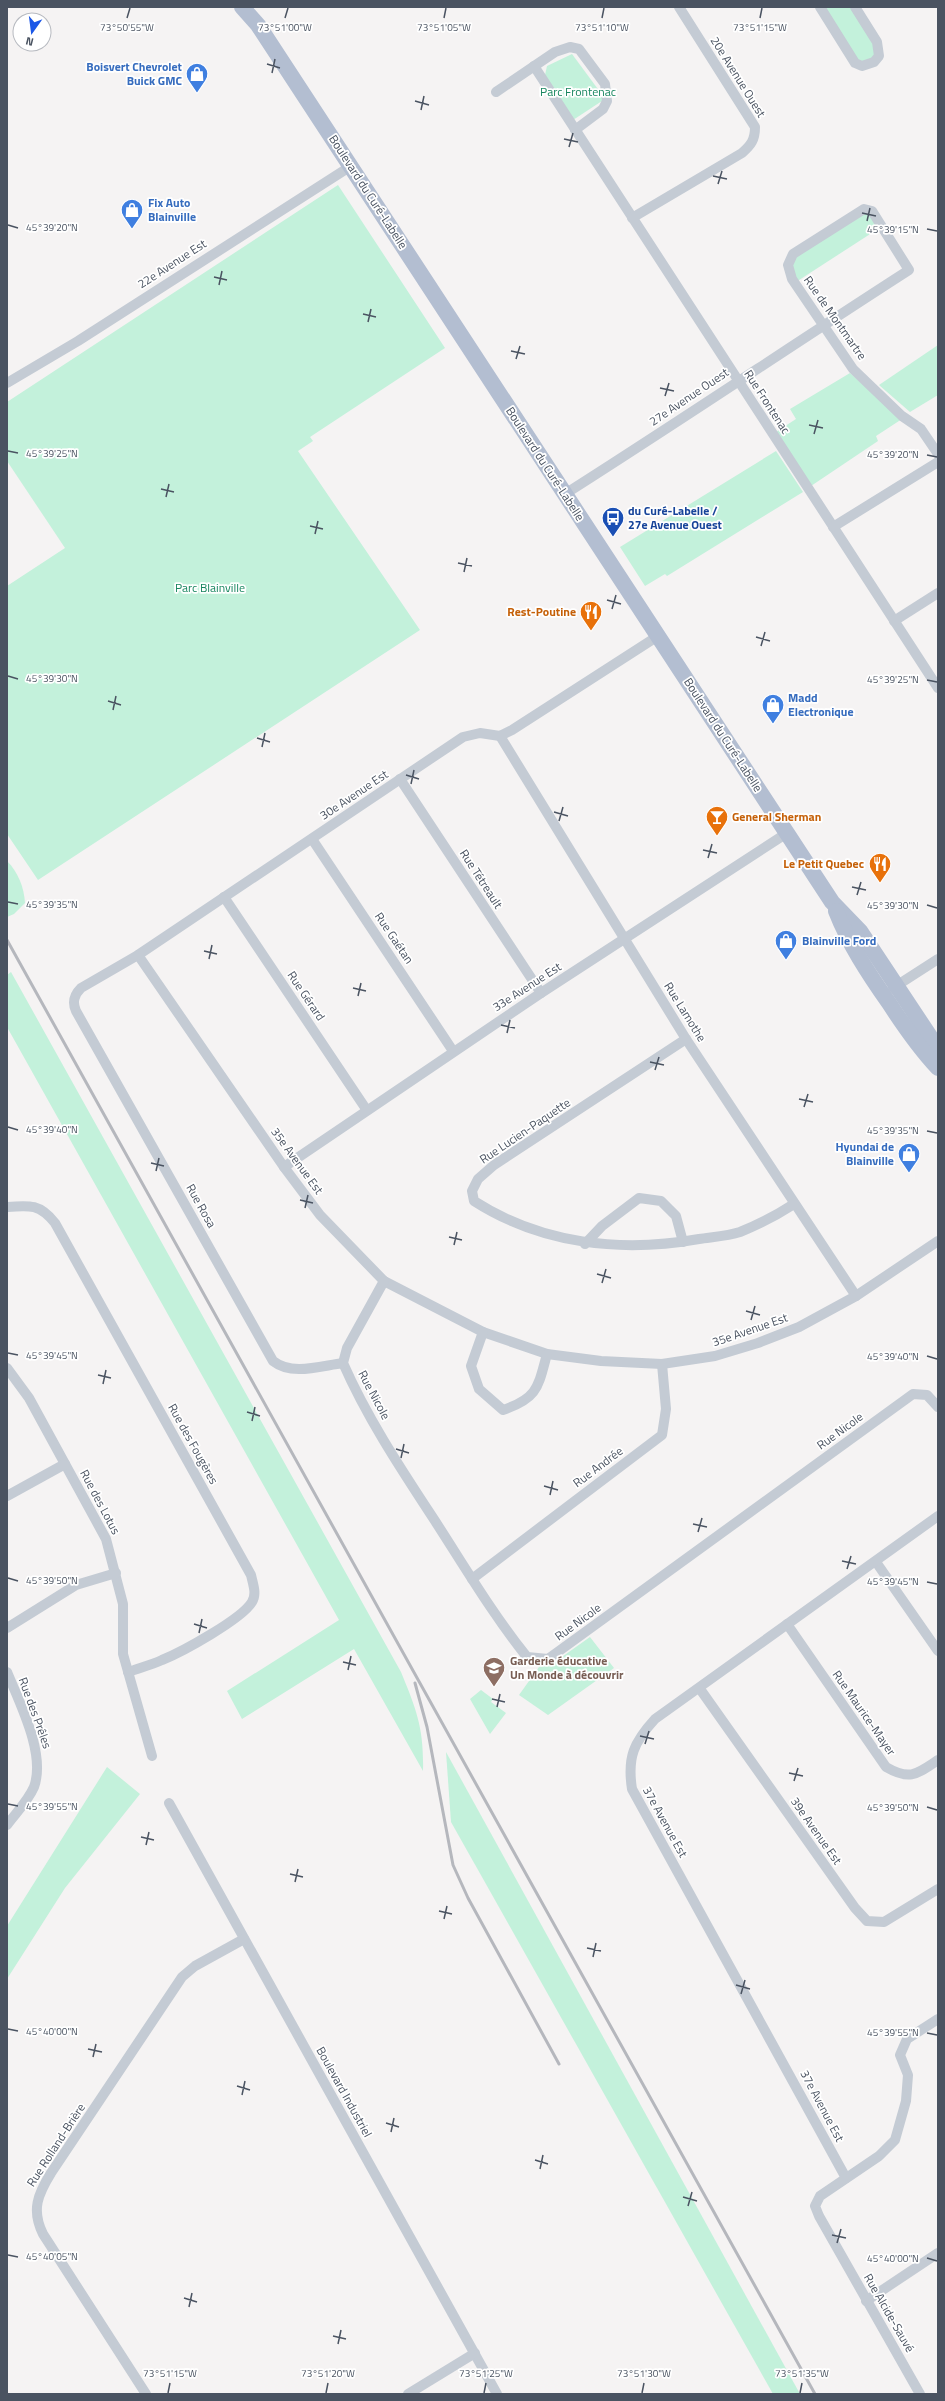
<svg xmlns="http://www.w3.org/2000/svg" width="945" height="2401" font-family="'Titillium Web',sans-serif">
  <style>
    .green { fill: #c3f1db }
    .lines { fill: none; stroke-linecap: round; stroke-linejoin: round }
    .minor { stroke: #c4cbd4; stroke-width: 10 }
    .primary { stroke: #b3bed1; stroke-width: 16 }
    .rail { stroke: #b5b7bd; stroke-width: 3 }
    .ticks { fill: none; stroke: #4a5361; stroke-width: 1.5 }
    .labels { text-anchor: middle; stroke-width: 3.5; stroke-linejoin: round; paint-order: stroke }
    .shop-label { font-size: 12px; font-weight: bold; fill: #366cbe; stroke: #fff; text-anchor: start }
    .street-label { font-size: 12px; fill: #4a5361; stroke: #fff }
    .park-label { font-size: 12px; fill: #17855e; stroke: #fff }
    .transit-label { font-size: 12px; font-weight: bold; fill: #164399; stroke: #fff; text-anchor: start }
    .food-label { font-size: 12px; font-weight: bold; fill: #c56008; stroke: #fff; text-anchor: end }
    .education-label { font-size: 12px; font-weight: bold; fill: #785e54; stroke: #fff; text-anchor: start }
    .ticks-label { font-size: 10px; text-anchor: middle; fill: #4a5361; stroke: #fff; stroke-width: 3.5; stroke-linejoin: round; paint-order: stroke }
  </style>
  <rect width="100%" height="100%" fill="#f5f3f3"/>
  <g class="green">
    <polygon points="820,7 855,7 879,56 862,66"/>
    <polygon points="572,54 603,96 602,101 573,120 545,75 547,66"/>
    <polygon points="338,185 445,348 310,437 313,441 298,451 420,630 38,880 7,834 7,586 65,548 7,461 7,402"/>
    <polygon points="865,211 881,227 796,282 790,265 795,256"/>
    <polygon points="938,345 938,395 910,412 879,385"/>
    <polygon points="850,373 902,419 876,436 878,441 811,486 776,432 796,419 790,409"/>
    <polygon points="776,451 803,492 667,576 665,574 645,586 620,547"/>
    <path d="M 7,861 C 18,872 24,887 25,903 L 14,914 L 7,917 Z"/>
    <path d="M 11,972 L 401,1672 C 417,1711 424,1729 423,1771 L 354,1649 L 242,1719 L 227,1691 L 339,1620 L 7,1027 L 7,975 Z"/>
    <polygon points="590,1637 614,1668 548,1715 519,1695 539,1667 552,1664"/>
    <polygon points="481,1690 493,1699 491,1702 506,1713 490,1734 470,1699"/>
    <polygon points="446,1752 800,2394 773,2394 451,1822"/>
    <polygon points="107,1767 140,1794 65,1888 7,1979 7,1926"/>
  </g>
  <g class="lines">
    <g class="minor">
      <polyline points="820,7 855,63 862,66 874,62 879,56 877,42 855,7"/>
      <polyline points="534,66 938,688"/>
      <polyline points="496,92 555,52 570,47 579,49 605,84 607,101 603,109 575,130"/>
      <path d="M 632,218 L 742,153 C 751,145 755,140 755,127 L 679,7"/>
      <polyline points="7,383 78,341 351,166"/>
      <path d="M 565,494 C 680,421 794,344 909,270 L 872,211 L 864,209 L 793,254 L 788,265 L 792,279 L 853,369 L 902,416 L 921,429 L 938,454"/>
      <polyline points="833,527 938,462"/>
      <polyline points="894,621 938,593"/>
      <polyline points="500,736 686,1039 856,1296"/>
      <polyline points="400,779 541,993"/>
      <polyline points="312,839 453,1051"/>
      <polyline points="224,897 366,1109"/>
      <polyline points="138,955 284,1167 320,1215 384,1281 483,1332 547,1354 601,1361 662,1364 715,1356 758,1343 799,1327 856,1296 938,1241"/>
      <polyline points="893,988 938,959"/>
      <path d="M 686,1039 L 494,1165 L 478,1179 L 472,1191 L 474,1201 C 541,1244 621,1253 699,1239 C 712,1237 728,1236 740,1232 C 760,1224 777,1215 794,1204"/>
      <polyline points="284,1167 541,993 787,833"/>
      <path d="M 7,1207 C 30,1205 40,1204 55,1223 L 251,1575 C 253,1584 257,1594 252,1602 C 242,1619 182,1652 162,1660 C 151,1665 139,1668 128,1672"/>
      <polyline points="585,1244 602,1226 639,1198 661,1201 676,1216 683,1242"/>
      <path d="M 384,1281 L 347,1348 L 343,1363 C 368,1420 403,1472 437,1524 C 466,1569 494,1616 527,1657 L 548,1659 L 913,1394 L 927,1395 L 938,1407"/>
      <path d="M 483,1332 L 471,1366 L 479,1389 L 503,1410 C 538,1398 538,1387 547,1354"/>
      <path d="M 343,1363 C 320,1366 292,1376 273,1361 L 76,1011 C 72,1002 74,995 81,988 L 138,955 L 463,737 L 480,733 L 500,736 L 512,730 L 658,636"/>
      <polyline points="7,1368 29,1398 106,1539 123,1604 123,1654 152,1756"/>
      <polyline points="7,1496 65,1464"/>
      <polyline points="876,1562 938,1651"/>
      <polyline points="472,1579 662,1435 666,1409 662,1364"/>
      <path d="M 787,1624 L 886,1767 C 910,1781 917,1774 938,1760"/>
      <polyline points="7,1628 76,1585 116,1573"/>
      <path d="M 7,1672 C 20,1704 46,1754 34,1787 C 28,1801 15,1814 7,1825"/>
      <polyline points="700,1689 855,1908 867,1921 884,1922 938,1889"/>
      <polyline points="169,1803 497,2394"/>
      <path d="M 846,2178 L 632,1789 C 627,1757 634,1742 655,1719 L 938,1516"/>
      <polyline points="866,2301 938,2253"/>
      <path d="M 146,2394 L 43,2234 C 31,2210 38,2194 51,2173 L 182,1977 L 195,1966 L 244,1939"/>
      <polyline points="408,2394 475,2353"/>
      <polyline points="920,2394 819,2216 815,2206 820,2196 879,2156 895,2140 906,2101 908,2075 900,2055 907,2039 938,2019"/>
    </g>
    <g class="primary">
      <polyline points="242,7 258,25 832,902 860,931 933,1041 938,1055"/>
      <path d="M 836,911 C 849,944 868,973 889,1003 C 904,1026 919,1048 938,1068"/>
    </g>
    <g class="rail">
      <polyline points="7,940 815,2394"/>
      <polyline points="415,1683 427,1727 453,1865 468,1898 559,2064"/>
    </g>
  </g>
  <path class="ticks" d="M 127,18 L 130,8M 285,18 L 288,8M 444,18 L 446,8M 602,18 L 604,8M 760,18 L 762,8M 267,64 L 280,68M 272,73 L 275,59M 415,101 L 429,105M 421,110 L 424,96M 564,139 L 578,142M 569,147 L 573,133M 713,176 L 727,179M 718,184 L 722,171M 862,213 L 876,216M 867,221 L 870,208M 8,225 L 18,228M 927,229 L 937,231M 214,277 L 227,280M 219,285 L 222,271M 363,314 L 376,317M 368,322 L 371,309M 511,351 L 525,354M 516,359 L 520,346M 660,388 L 674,391M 665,396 L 669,383M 809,425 L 823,428M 814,434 L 818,420M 8,451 L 18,453M 927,455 L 937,457M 161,489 L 174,492M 166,497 L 169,484M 310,526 L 323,529M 315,534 L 318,521M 458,563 L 472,566M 464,572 L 467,558M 607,600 L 621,604M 612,609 L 616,595M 756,637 L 770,641M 761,646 L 765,632M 8,676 L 18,679M 927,680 L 937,682M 108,701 L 121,705M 113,710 L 116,696M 257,738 L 270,742M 262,747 L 265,733M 406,775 L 419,779M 411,784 L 414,770M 554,812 L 568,816M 559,821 L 563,807M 703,850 L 717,853M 708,858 L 712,844M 852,887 L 866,890M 857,895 L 861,882M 8,902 L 18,904M 927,905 L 937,908M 204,951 L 217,954M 209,959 L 212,945M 353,988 L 366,991M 358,996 L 361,983M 501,1025 L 515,1028M 507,1033 L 510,1020M 650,1062 L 664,1065M 655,1070 L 659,1057M 799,1099 L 813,1102M 804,1107 L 808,1094M 8,1127 L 18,1130M 927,1131 L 937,1133M 151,1163 L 164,1166M 156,1171 L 159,1158M 300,1200 L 313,1203M 305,1208 L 308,1195M 449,1237 L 462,1240M 454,1245 L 457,1232M 597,1274 L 611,1278M 602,1283 L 606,1269M 746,1311 L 760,1315M 751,1320 L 755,1306M 8,1353 L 18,1355M 927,1356 L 937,1359M 98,1375 L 111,1378M 103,1384 L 106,1370M 247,1412 L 260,1416M 252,1421 L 255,1407M 396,1449 L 409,1453M 401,1458 L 404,1444M 544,1486 L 558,1490M 550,1495 L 553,1481M 693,1524 L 707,1527M 698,1532 L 702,1518M 842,1561 L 856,1564M 847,1569 L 851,1556M 8,1578 L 18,1581M 927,1582 L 937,1584M 194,1624 L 207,1628M 199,1633 L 202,1619M 343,1662 L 356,1665M 348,1670 L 351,1656M 492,1699 L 505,1702M 497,1707 L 500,1694M 640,1736 L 654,1739M 645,1744 L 649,1731M 789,1773 L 803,1776M 794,1781 L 798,1768M 8,1804 L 18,1806M 927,1807 L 937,1810M 141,1837 L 154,1840M 146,1845 L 149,1832M 290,1874 L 303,1877M 295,1882 L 298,1869M 439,1911 L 452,1914M 444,1919 L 447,1906M 587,1948 L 601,1951M 593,1957 L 596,1943M 736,1985 L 750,1989M 741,1994 L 745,1980M 8,2029 L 18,2031M 927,2033 L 937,2035M 88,2049 L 102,2052M 93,2057 L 96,2044M 237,2086 L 250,2090M 242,2095 L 245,2081M 386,2123 L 399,2127M 391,2132 L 394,2118M 535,2160 L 548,2164M 540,2169 L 543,2155M 683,2197 L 697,2201M 688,2206 L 692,2192M 832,2235 L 846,2238M 837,2243 L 841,2229M 8,2255 L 18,2257M 927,2258 L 937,2261M 184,2298 L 197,2302M 189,2307 L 192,2293M 333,2336 L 346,2339M 338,2344 L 341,2330M 168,2393 L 170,2383M 326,2393 L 328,2383M 484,2393 L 486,2383M 642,2393 L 644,2383M 800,2393 L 802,2383"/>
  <defs>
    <g id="shop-pin" transform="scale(1.15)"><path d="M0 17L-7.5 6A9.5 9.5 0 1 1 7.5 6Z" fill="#3f7fe0" stroke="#fff"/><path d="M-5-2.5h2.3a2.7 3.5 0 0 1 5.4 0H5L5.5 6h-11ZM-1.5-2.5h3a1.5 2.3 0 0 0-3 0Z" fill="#fff"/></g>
    <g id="bus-pin" transform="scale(1.15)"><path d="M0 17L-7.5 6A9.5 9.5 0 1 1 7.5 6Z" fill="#1a4fb4" stroke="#fff"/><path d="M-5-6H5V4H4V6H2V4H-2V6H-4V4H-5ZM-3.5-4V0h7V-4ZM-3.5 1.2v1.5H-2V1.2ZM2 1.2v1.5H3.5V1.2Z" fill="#fff"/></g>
    <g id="restaurant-pin" transform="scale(1.15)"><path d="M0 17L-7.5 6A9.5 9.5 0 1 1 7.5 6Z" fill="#e8710a" stroke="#fff"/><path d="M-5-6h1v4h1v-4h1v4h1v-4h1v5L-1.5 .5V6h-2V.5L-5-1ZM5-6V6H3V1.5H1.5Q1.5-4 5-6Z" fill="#fff"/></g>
    <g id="bar-pin" transform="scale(1.15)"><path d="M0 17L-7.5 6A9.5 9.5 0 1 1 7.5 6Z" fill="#e8710a" stroke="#fff"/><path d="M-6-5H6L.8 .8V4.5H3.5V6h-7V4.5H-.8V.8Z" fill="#fff"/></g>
    <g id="school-pin" transform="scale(1.15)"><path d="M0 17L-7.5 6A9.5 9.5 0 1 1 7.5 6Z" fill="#8d6e63" stroke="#fff"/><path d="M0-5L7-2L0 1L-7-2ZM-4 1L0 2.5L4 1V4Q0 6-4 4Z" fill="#fff"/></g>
  </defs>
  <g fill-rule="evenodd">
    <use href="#shop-pin" x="197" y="74"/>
    <use href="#shop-pin" x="132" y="210"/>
    <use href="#bus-pin" x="613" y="518"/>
    <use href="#restaurant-pin" x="591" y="612"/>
    <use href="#shop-pin" x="773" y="705"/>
    <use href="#bar-pin" x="717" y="817"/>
    <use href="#restaurant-pin" x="880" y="864"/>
    <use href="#shop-pin" x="786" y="941"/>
    <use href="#shop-pin" x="909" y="1154"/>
    <use href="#school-pin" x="494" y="1668"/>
  </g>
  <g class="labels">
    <g class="shop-label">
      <text x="182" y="71" text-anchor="end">Boisvert Chevrolet<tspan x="182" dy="14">Buick GMC</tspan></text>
      <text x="148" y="207">Fix Auto<tspan x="148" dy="14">Blainville</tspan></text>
      <text x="788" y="702">Madd<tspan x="788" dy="14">Electronique</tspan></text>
      <text x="802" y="945">Blainville Ford</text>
      <text x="894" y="1151" text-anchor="end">Hyundai de<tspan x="894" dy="14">Blainville</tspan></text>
    </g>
    <g class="street-label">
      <text transform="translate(738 77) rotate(58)" y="4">20e Avenue Ouest</text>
      <text transform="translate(368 192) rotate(57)" y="4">Boulevard du Curé-Labelle</text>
      <text transform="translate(172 264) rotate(-33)" y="4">22e Avenue Est</text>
      <text transform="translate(835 318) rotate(55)" y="4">Rue de Montmartre</text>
      <text transform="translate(689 397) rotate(-34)" y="4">27e Avenue Ouest</text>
      <text transform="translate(767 402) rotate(57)" y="4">Rue Frontenac</text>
      <text transform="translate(545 464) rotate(57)" y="4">Boulevard du Curé-Labelle</text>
      <text transform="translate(723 735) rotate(57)" y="4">Boulevard du Curé-Labelle</text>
      <text transform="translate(354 795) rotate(-34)" y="4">30e Avenue Est</text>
      <text transform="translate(481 879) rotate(57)" y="4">Rue Tétreault</text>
      <text transform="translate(394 938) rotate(56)" y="4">Rue Gaétan</text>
      <text transform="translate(527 987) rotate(-33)" y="4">33e Avenue Est</text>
      <text transform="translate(306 996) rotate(56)" y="4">Rue Gérard</text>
      <text transform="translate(685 1012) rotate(58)" y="4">Rue Lamothe</text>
      <text transform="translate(525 1131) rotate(-34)" y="4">Rue Lucien-Paquette</text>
      <text transform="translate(297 1161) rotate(54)" y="4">35e Avenue Est</text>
      <text transform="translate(201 1206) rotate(61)" y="4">Rue Rosa</text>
      <text transform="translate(750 1330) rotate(-19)" y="4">35e Avenue Est</text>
      <text transform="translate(374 1395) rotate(62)" y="4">Rue Nicole</text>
      <text transform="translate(840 1431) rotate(-36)" y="4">Rue Nicole</text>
      <text transform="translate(193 1444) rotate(61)" y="4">Rue des Fougères</text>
      <text transform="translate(598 1467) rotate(-37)" y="4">Rue Andrée</text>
      <text transform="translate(100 1502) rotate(62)" y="4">Rue des Lotus</text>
      <text transform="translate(578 1622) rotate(-36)" y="4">Rue Nicole</text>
      <text transform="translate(35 1713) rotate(70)" y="4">Rue des Prêles</text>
      <text transform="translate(864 1713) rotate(55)" y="4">Rue Maurice-Mayer</text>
      <text transform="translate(665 1822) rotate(61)" y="4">37e Avenue Est</text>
      <text transform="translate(816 1831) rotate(55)" y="4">39e Avenue Est</text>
      <text transform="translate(344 2092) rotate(61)" y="4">Boulevard Industriel</text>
      <text transform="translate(822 2106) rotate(62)" y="4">37e Avenue Est</text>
      <text transform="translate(56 2145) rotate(-57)" y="4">Rue Rolland-Brière</text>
      <text transform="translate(889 2313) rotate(60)" y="4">Rue Alcide-Sauvé</text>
    </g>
    <g class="park-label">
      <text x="578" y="96">Parc Frontenac</text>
      <text x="210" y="592">Parc Blainville</text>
    </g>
    <g class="transit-label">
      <text x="628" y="515">du Curé-Labelle /<tspan x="628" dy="14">27e Avenue Ouest</tspan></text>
    </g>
    <g class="food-label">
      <text x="576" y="616">Rest-Poutine</text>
      <text x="732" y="821" text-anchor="start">General Sherman</text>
      <text x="864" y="868">Le Petit Quebec</text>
    </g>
    <g class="education-label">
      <text x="510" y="1665">Garderie éducative<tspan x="510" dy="14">Un Monde à découvrir</tspan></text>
    </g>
  </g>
  <g class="ticks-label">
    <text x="127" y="31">73°50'55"W</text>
    <text x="285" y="31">73°51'00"W</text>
    <text x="444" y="31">73°51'05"W</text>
    <text x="602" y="31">73°51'10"W</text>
    <text x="760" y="31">73°51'15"W</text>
    <text x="52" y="231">45°39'20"N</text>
    <text x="893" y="233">45°39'15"N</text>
    <text x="52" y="457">45°39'25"N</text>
    <text x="893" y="458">45°39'20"N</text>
    <text x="52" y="682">45°39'30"N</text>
    <text x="893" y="683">45°39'25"N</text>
    <text x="52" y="908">45°39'35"N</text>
    <text x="893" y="909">45°39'30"N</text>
    <text x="52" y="1133">45°39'40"N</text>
    <text x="893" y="1134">45°39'35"N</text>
    <text x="52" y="1359">45°39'45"N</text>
    <text x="893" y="1360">45°39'40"N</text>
    <text x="52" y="1584">45°39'50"N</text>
    <text x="893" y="1585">45°39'45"N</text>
    <text x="52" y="1810">45°39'55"N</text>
    <text x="893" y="1811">45°39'50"N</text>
    <text x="52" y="2035">45°40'00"N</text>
    <text x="893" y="2036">45°39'55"N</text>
    <text x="52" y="2260">45°40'05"N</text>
    <text x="893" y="2262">45°40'00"N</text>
    <text x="170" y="2377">73°51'15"W</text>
    <text x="328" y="2377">73°51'20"W</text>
    <text x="486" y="2377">73°51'25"W</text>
    <text x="644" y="2377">73°51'30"W</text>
    <text x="802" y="2377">73°51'35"W</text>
  </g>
  <rect width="945" height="2401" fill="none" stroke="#4a5361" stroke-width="16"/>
  <g transform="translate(32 32) rotate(194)"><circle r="19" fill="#ffffff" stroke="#b7bac0"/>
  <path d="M0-3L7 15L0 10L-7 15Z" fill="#1b57e7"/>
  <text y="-6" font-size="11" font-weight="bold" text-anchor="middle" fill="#4a5361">N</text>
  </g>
</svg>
